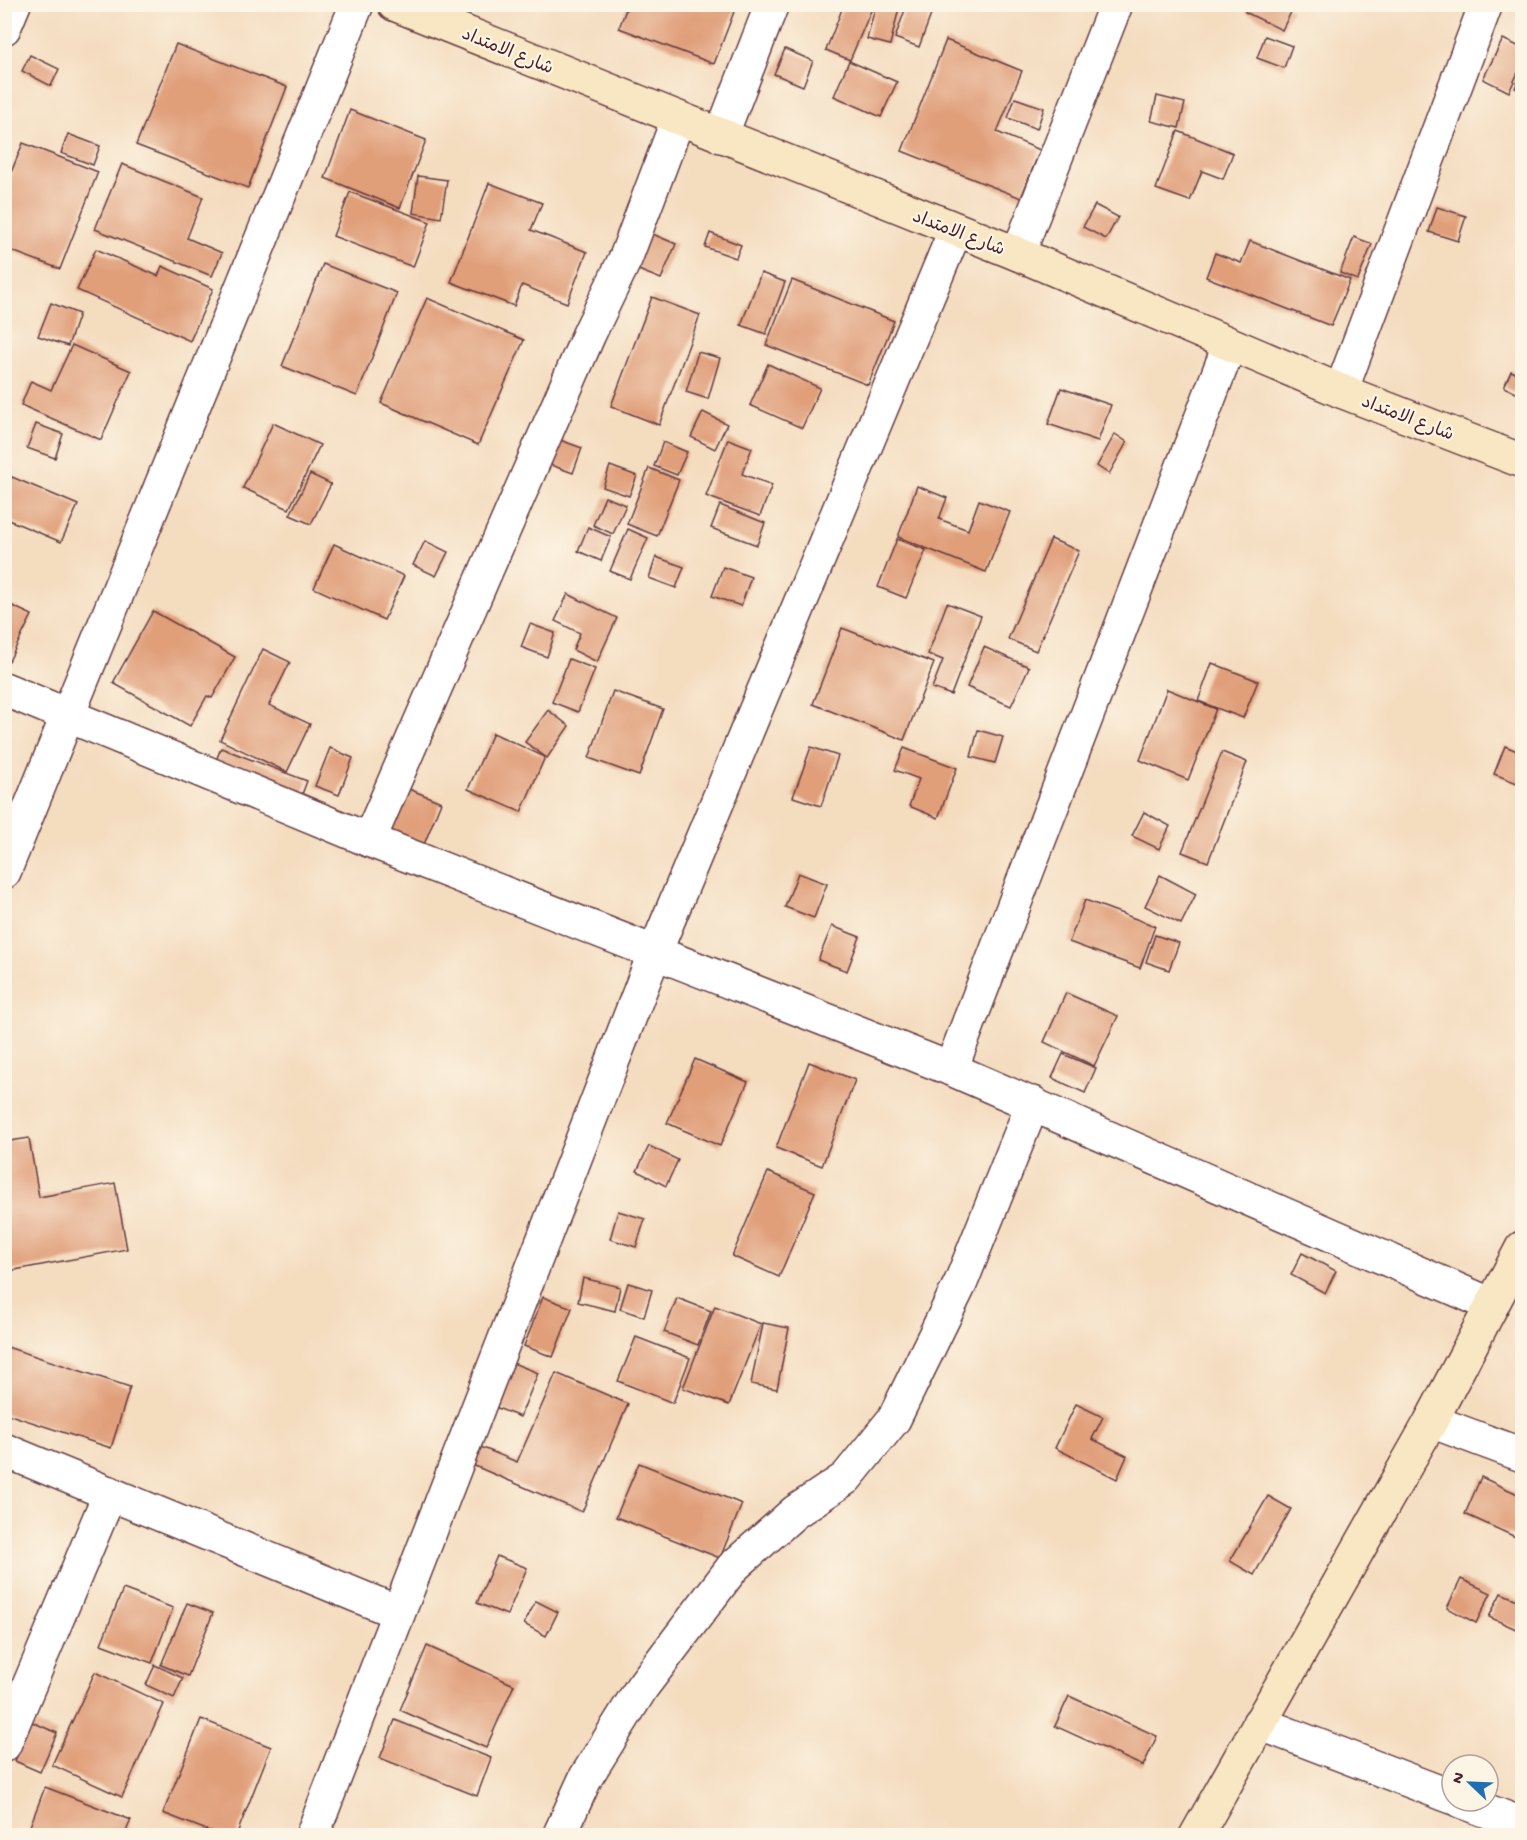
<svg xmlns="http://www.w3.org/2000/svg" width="1527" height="1840" font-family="'Gochi Hand','Playpen Sans Arabic',sans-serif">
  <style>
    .building { fill: #e09e79 }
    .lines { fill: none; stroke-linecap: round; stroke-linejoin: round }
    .street-casing { stroke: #643b41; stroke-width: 36 }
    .secondary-casing { stroke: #643b41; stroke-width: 36 }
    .street { stroke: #fff; stroke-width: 33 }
    .secondary { stroke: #f9e7c3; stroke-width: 33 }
    .labels { text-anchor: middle; stroke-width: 4.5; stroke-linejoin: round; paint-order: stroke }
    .street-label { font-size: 18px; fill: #4a1f2b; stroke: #fcf5e5 }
  </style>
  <rect width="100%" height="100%" fill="#fcf5e5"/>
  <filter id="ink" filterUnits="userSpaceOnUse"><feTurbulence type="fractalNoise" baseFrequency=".0167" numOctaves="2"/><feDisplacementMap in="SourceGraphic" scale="12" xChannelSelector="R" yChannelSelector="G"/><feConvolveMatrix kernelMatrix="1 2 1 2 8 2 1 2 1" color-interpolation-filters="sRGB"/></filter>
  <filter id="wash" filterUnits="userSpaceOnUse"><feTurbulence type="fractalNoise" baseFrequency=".008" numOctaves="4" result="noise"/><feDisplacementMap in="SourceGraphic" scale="24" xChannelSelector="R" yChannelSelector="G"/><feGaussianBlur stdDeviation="1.35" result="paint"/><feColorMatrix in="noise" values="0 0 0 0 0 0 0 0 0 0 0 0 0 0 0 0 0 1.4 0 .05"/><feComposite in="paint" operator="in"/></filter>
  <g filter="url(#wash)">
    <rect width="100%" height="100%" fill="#f4dcbf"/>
    <g id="blocks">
      <g class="building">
        <polygon points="628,4 737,4 714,64 619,28"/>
        <polygon points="844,4 873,6 850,60 826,50"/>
        <polygon points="876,4 900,4 890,45 867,39"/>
        <polygon points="907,4 935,4 919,47 895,38"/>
        <polygon points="1248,4 1281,4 1292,10 1282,30 1245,12"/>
        <polygon points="1265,36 1292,46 1284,68 1257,58"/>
        <polygon points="1503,39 1522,48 1522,64 1509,92 1483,79"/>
        <polygon points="946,40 1022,71 997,132 1040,150 1021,198 902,151"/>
        <polygon points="176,44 287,87 248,188 136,145"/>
        <polygon points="785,49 813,61 803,86 774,74"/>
        <polygon points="30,55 59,69 51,86 22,71"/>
        <polygon points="849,61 897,82 881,117 834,96"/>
        <polygon points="1522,71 1522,91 1515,88"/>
        <polygon points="1157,96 1185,103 1179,128 1151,121"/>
        <polygon points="1015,98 1044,108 1037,129 1008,118"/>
        <polygon points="350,110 426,140 400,208 325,178"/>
        <polygon points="1178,131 1233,153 1223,179 1202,171 1190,201 1156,189"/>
        <polygon points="68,134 100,146 93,165 61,153"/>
        <polygon points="23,143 98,172 60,269 4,248 4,190"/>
        <polygon points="122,164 203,197 187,238 222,253 212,276 95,229"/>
        <polygon points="418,176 447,180 441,218 413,213"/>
        <polygon points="489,183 542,203 531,230 587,252 567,303 522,285 514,306 451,282"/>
        <polygon points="350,192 430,222 413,267 333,236"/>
        <polygon points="1095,205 1118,217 1106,239 1083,227"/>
        <polygon points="1437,207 1466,216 1458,241 1429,232"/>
        <polygon points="641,229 676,244 661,279 626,265"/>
        <polygon points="710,233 741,245 736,258 705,247"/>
        <polygon points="1354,237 1372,244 1358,280 1340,273"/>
        <polygon points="1250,241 1350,280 1331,326 1206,277 1215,253 1241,263"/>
        <polygon points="96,249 158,276 162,266 213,289 190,341 77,290"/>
        <polygon points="323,264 397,293 357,396 282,366"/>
        <polygon points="761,273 785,282 766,334 741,325"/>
        <polygon points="792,280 894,321 868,385 766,345"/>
        <polygon points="652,297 700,315 659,425 611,406"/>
        <polygon points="427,298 524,340 478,445 381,403"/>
        <polygon points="51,303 79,314 68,346 38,336"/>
        <polygon points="72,345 131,371 101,440 21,405 31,381 51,390"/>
        <polygon points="698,352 720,358 708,399 686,392"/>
        <polygon points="768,364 820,388 802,428 750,405"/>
        <polygon points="1511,371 1522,376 1522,396 1504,387"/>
        <polygon points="1061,388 1111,405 1098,441 1048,424"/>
        <polygon points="703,412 727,424 715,449 691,437"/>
        <polygon points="273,423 320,445 289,509 243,488"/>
        <polygon points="36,424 63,434 55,458 27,448"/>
        <polygon points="1115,434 1127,442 1109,474 1097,466"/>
        <polygon points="546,435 582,448 573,473 537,460"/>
        <polygon points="728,439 752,448 742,474 772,485 760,516 706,496"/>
        <polygon points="663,442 687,452 677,475 654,466"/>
        <polygon points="610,466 637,476 629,496 603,487"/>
        <polygon points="649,468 679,480 657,536 627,524"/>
        <polygon points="310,474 331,484 311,524 290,515"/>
        <polygon points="12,477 78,505 61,542 4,518 4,494"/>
        <polygon points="917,486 947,498 939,519 968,530 979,500 1010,512 986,572 898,537"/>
        <polygon points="605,497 626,505 613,534 593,525"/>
        <polygon points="720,505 765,523 757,545 711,528"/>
        <polygon points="588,527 611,537 601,561 578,551"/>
        <polygon points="628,529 648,538 630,579 610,571"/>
        <polygon points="897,539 926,550 906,598 878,587"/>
        <polygon points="1051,539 1079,551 1036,651 1008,639"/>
        <polygon points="425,541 448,552 436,576 413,565"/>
        <polygon points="334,544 404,576 384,620 314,588"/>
        <polygon points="656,557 684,567 676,588 649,578"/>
        <polygon points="723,567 751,577 741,606 712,596"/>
        <polygon points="568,594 617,618 597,662 573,650 580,633 555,621"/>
        <polygon points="4,602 32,615 9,661 4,659"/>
        <polygon points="947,603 981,616 951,695 932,688 943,660 928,654"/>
        <polygon points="153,611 235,657 212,698 207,696 190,726 113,683"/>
        <polygon points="530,624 555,633 547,657 521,647"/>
        <polygon points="842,628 934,663 904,740 813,704"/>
        <polygon points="984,647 1029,667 1011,706 967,687"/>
        <polygon points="263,649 290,662 269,705 310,724 287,772 220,740"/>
        <polygon points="569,659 595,669 578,712 552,702"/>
        <polygon points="1212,663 1258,681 1243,718 1198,701"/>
        <polygon points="1167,689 1216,709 1188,780 1140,760"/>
        <polygon points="613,691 663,709 639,776 589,758"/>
        <polygon points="548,710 569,726 547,758 525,742"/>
        <polygon points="978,730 1003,737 995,763 971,757"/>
        <polygon points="493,733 545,757 521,812 468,789"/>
        <polygon points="1505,746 1522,753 1522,785 1494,774"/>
        <polygon points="811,747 838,756 821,806 793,797"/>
        <polygon points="221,748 307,781 294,816 208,781"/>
        <polygon points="330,748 353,758 339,795 315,786"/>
        <polygon points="904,748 957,768 938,818 909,806 919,779 895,770"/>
        <polygon points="1222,752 1247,762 1208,862 1182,852"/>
        <polygon points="394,783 441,802 423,847 376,828"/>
        <polygon points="1144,812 1170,826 1159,849 1132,836"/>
        <polygon points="798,873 827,884 814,918 785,907"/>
        <polygon points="1160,875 1196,894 1181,924 1145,906"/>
        <polygon points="1085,900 1155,926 1140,968 1069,942"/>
        <polygon points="832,926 860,937 847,971 818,960"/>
        <polygon points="1155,935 1179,943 1169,970 1146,962"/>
        <polygon points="1066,993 1118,1016 1094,1066 1044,1042"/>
        <polygon points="1063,1054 1096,1068 1085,1093 1052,1078"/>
        <polygon points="695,1059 748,1082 720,1146 667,1123"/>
        <polygon points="809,1062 855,1080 822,1166 776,1148"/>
        <polygon points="29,1138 39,1197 115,1183 127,1249 4,1272 4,1142"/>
        <polygon points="649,1146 678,1160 666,1186 637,1171"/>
        <polygon points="768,1172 815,1192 779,1277 732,1256"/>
        <polygon points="618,1211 645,1219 636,1247 610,1239"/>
        <polygon points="1302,1253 1336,1271 1325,1293 1291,1275"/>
        <polygon points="583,1278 620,1287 615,1311 578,1302"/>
        <polygon points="628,1283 652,1290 644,1317 620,1309"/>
        <polygon points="543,1297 572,1308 553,1357 524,1346"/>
        <polygon points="677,1298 711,1311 698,1345 664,1332"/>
        <polygon points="715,1306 761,1324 729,1405 683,1388"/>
        <polygon points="763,1323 789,1328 777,1389 751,1384"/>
        <polygon points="636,1337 690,1358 673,1403 618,1381"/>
        <polygon points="4,1346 130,1387 111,1448 4,1413"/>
        <polygon points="513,1363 538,1373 520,1417 495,1407"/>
        <polygon points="556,1373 628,1404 582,1512 468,1463 476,1445 517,1462"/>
        <polygon points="1076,1404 1103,1417 1092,1439 1127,1456 1117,1479 1055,1448"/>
        <polygon points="639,1463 742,1504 720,1558 616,1517"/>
        <polygon points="1481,1477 1522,1496 1522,1540 1465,1514"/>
        <polygon points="1268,1496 1291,1509 1254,1575 1230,1561"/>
        <polygon points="497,1556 527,1568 507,1615 477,1603"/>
        <polygon points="1461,1579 1491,1593 1476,1623 1447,1608"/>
        <polygon points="123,1589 173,1608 152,1663 101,1644"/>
        <polygon points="1501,1593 1522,1602 1522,1620 1518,1630 1489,1617"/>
        <polygon points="536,1601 558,1612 546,1636 524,1624"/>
        <polygon points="187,1603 213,1613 188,1676 161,1665"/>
        <polygon points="427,1646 514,1685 486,1748 400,1710"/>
        <polygon points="155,1665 183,1678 174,1698 146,1685"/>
        <polygon points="95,1672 164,1704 122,1797 52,1765"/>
        <polygon points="1069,1696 1157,1736 1143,1766 1055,1726"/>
        <polygon points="201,1719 271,1747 236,1836 222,1836 163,1813"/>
        <polygon points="395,1720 491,1758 477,1796 380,1758"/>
        <polygon points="32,1722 57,1733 40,1772 15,1761"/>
        <polygon points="45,1787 131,1820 124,1836 46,1836 29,1829"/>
      </g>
    </g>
  </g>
  <g filter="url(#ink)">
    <use href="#blocks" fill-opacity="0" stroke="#643b41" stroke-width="1.5"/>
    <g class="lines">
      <g class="street-casing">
        <g id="street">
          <polyline points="4,28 14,4"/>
          <polyline points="721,136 772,4"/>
          <polyline points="1018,254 1116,4"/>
          <polyline points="1341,391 1486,4"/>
          <polyline points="4,689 369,840 951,1069 1492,1305"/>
          <polyline points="369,840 589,334 626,257 678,119"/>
          <polyline points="4,872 357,4"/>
          <polyline points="951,1069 1229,346"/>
          <polyline points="1431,1421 1522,1455"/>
          <polyline points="4,1450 397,1612"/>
          <polyline points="1259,1723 1452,1797"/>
          <polyline points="4,1745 110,1493"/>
          <polyline points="1461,1801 1522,1824"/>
          <polyline points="312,1836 655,952 955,231"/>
          <polyline points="559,1836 586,1777 642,1687 733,1567 795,1512 846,1478 894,1419 961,1282 1033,1103"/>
        </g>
      </g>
      <g class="secondary-casing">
        <g id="secondary">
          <polyline points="394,4 1018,254 1341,391 1522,461"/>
          <polyline points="1196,1836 1431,1421 1522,1248"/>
        </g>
      </g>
      <use href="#street" class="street"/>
      <use href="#secondary" class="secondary"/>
    </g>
  </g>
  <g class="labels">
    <g class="street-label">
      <text transform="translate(508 50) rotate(22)" y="6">شارع الامتداد</text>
      <text transform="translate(959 232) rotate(21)" y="6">شارع الامتداد</text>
      <text transform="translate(1408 417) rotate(21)" y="6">شارع الامتداد</text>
    </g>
  </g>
  <rect width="1527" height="1840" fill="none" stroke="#fcf5e5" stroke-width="24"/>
  <g transform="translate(1470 1783) rotate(293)"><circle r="28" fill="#fcf5e5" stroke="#b59f9b" stroke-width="1.5"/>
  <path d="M0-4.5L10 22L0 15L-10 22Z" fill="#1f6fb2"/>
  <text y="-9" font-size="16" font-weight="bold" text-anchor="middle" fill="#4a1f2b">N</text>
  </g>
</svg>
